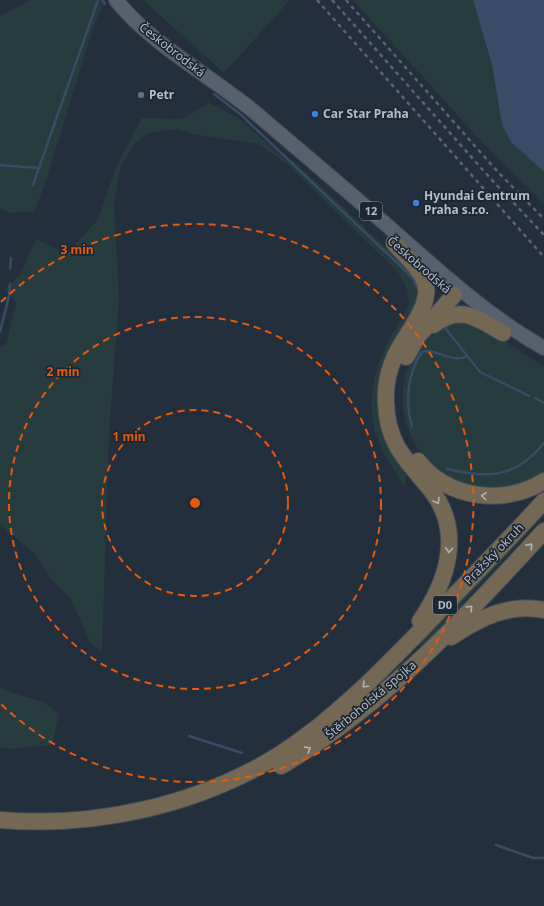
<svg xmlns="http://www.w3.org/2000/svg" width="544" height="906" font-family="'Noto Sans',sans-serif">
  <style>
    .green { fill: #263c3f }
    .water { fill: #394c67 }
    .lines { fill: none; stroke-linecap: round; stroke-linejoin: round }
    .stream { stroke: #394c67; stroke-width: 2.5 }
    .major-casing { stroke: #414a57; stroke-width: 16 }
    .highway-casing { stroke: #434c59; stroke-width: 18 }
    .major { stroke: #56606e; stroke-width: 14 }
    .highway { stroke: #746855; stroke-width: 16 }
    .rail { stroke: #5a6575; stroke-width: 2.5; stroke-dasharray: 4 4; stroke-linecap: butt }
    .oneway { stroke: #aeb4bd }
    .ring { fill: none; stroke: #e8590c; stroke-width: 2; stroke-dasharray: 7 5 }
    .service-dot { fill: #5c6f8a; stroke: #1d2633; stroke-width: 1.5 }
    .shop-dot { fill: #3f7fe0; stroke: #1d2633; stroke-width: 1.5 }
    .labels { text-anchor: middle; stroke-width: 3.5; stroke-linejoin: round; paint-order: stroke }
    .shield { fill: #1d2633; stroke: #878f9c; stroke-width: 1 }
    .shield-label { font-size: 11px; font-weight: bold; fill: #b4bcc9 }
    .street-label { font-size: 12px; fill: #b4bcc9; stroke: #1d2633 }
    .poi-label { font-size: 12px; font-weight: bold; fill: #b4bcc9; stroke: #1d2633; text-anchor: start }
    .centre { fill: #e8590c; stroke: #1d2633; stroke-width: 2 }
    .ring-label { font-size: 12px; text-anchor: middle; font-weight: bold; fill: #e8590c; stroke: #1d2633; stroke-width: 3.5; stroke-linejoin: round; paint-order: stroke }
  </style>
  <rect width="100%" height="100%" fill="#242f3e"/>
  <g class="green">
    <polygon points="30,0 100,0 103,5 94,25 44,187 34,212 10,213 0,209 0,16"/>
    <polygon points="143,0 290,0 224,73"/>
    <polygon points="353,0 473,0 492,65 502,125 511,142 544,172 544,203 481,141"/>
    <path d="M 209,103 L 240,119 L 287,161 L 289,162 L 293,160 L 417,277 L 421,299 L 390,349 L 394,454 L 407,475 L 404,486 C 392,466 377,446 373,423 C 368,395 376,364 389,340 C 394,328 405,318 408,305 C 411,293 404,281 397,271 L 287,164 L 258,144 L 193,134 L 176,129 L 148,133 L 134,144 L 120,169 L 114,203 L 119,297 L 109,434 L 102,651 L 90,643 L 71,599 L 52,580 L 34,553 L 0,525 L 0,348 L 6,344 L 16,303 L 5,289 L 20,275 L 36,239 L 67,254 L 98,219 L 116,167 L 142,118 L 181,119 Z"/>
    <path d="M 472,320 L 544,367 L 544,475 C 533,479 519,488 507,489 C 490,490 463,488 449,479 C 407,452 389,399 414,355 C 421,343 432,328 445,322 C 452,319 464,321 472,320 Z"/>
    <polygon points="544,509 544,516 461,604 464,609 423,650 416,642"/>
    <polygon points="0,687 9,692 44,702 59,715 52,745 11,749 0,748"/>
  </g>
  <polygon class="water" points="473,0 544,0 544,172 511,142 502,125 492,65"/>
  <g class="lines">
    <g class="stream">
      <polyline points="102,0 105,4"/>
      <polyline points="214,94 240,114 412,277 419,291 416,303"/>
      <polyline points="0,165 38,168"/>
      <polyline points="33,185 98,0"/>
      <polyline points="10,269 11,258"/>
      <polyline points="445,328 480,372 529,396"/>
      <polyline points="0,332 9,296 10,284"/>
      <polyline points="535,398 544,403"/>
      <path d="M 412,427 C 405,401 407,376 421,353 C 432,345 451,365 467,356"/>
      <path d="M 447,469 C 488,479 516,478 544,443"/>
      <polyline points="189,736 242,753"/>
      <polyline points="496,845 533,858 544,858"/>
    </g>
    <g class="major-casing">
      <path id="major" d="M 116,0 C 151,44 209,75 252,110 C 298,149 344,188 390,228 C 439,271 487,316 544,348"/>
    </g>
    <g class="highway-casing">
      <g id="highway">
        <path d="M 394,243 C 403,254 418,266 424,280 C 435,303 404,335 395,356 C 388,371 385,388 386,403 C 387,444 407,461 431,490 C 464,532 447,582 420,621"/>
        <path d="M 433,325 C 461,304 476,318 503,333"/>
        <polyline points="406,357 418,336 454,295"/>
        <path d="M 418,461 C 448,499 504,506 544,481"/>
        <path d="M 451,637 C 480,618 508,603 544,610"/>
        <path d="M 281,766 C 383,706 465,618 544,531"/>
        <path d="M 0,820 C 96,828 200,805 282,753 C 334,719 378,674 421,630 C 462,587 504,545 544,501"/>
      </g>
    </g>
    <use href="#major" class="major"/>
    <use href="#highway" class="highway"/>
    <g class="rail">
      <polyline points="317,0 544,257"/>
      <polyline points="332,0 490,178 544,235"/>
      <polyline points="346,0 497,171 544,219"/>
    </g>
  </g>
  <defs><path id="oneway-chevron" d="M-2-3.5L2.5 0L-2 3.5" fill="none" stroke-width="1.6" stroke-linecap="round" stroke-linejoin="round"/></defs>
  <g class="oneway">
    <use href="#oneway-chevron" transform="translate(484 496) rotate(-175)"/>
    <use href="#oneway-chevron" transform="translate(437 501) rotate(60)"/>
    <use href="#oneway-chevron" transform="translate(530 546) rotate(-48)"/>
    <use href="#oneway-chevron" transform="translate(449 550) rotate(95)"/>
    <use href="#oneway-chevron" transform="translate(470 608) rotate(-46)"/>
    <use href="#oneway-chevron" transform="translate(365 685) rotate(137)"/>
    <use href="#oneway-chevron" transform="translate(308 749) rotate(-32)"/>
  </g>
  <g class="ring">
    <circle cx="195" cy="503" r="93"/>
    <circle cx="195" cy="503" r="186"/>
    <path d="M1 302A279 279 0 1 1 1 704"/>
  </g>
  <circle class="service-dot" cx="141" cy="95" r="4"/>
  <g class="shop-dot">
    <circle cx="315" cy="114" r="4"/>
    <circle cx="416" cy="203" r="4"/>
  </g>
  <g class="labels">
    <g class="shield">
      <rect x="360" y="202" width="22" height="18" rx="3"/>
      <rect x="433" y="596" width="24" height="18" rx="3"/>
    </g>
    <g class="shield-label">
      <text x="371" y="215">12</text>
      <text x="445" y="609">D0</text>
    </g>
    <g class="street-label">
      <text transform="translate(172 50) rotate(38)" y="4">Českobrodská</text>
      <text transform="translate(419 265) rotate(41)" y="4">Českobrodská</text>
      <text transform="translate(494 554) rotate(-46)" y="4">Pražský okruh</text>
      <text transform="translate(371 700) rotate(-40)" y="4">Štěrboholská spojka</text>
    </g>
    <g class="poi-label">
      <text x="149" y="99">Petr</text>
      <text x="323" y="118">Car Star Praha</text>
      <text x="424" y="200">Hyundai Centrum<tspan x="424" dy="14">Praha s.r.o.</tspan></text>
    </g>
  </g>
  <circle cx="195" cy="503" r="6" class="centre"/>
  <g class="ring-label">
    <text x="77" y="254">3 min</text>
    <text x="63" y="376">2 min</text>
    <text x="129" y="441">1 min</text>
  </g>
</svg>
